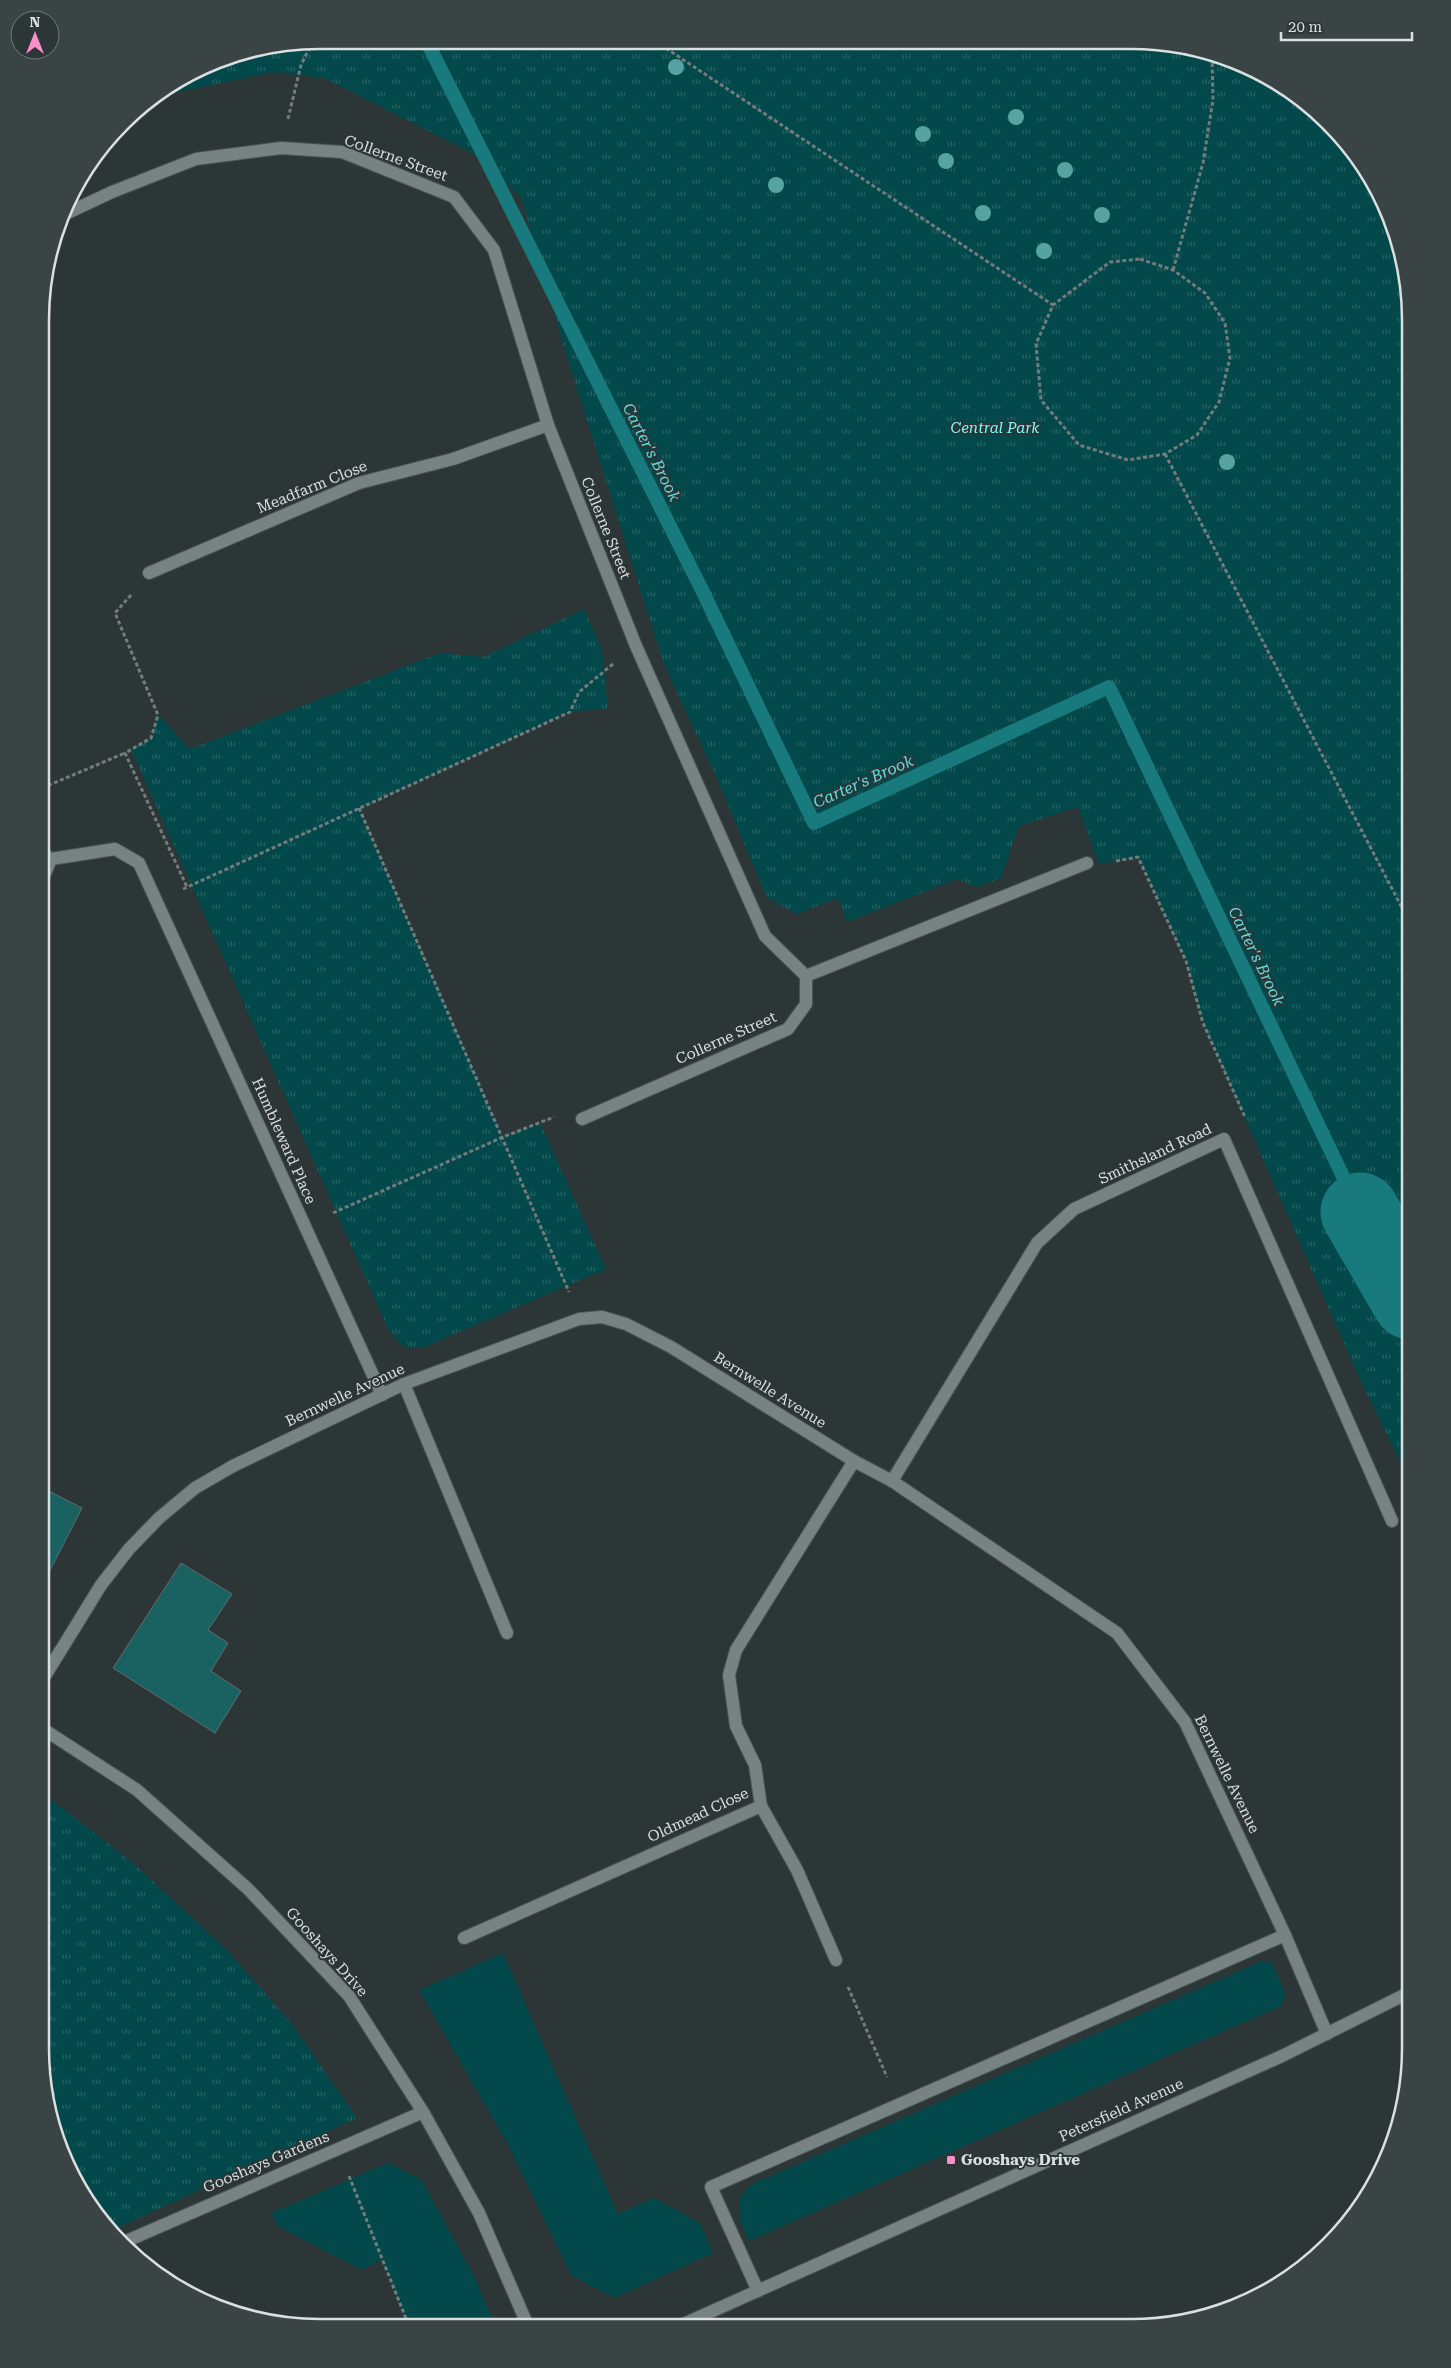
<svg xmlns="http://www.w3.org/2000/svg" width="1451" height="2368" font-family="'Roboto Serif',serif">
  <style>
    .green { fill: #03494b }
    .park { fill: url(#park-tufts) }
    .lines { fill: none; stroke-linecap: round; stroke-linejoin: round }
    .stream { stroke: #187a7c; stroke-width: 14 }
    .river { stroke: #187a7c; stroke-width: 79 }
    .building { fill: #1a6162; stroke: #616c6c }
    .service-casing { stroke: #4c5454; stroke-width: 14 }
    .minor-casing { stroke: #4c5454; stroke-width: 14 }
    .tertiary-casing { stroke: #4c5454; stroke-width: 14 }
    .path { stroke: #737b7b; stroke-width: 3; stroke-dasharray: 4 2.5; stroke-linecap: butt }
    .service { stroke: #778282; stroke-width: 12 }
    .minor { stroke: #778282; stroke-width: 12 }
    .tertiary { stroke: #778282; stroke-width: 12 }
    .tree { fill: #57a2a3 }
    .poi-dot { fill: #f98fc9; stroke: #2d3636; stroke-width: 2 }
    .labels { text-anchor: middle; stroke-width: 4; stroke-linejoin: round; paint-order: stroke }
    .street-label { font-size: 15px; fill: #dadfdf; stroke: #2d3636 }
    .park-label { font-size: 15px; font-style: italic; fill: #79fafc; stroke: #2d3636 }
    .poi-label { font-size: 15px; font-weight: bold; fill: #dadfdf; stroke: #2d3636; text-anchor: start }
    .water-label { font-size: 16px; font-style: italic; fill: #5de0e3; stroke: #2d3636 }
    .rim { fill: none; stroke: #dadfdf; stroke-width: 2.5 }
  </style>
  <defs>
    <pattern id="park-tufts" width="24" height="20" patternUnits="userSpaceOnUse" patternTransform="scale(1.25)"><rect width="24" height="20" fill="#03494b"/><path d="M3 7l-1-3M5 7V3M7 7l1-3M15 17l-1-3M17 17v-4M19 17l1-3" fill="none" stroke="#276364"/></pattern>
  </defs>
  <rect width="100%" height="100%" fill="#2d3636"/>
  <g class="green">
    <polygon points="503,1953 618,2214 654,2198 700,2223 713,2253 614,2298 571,2275 507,2143 419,1990"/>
    <polygon points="1262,1961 1272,1963 1286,1994 1281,2006 749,2241 740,2222 739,2198 752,2184"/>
    <polygon points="388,2163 421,2179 475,2278 495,2326 409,2326 381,2259 362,2270 279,2227 271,2213"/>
  </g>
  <g class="park">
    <polygon points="319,40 1168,42 1239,61 1302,98 1353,150 1390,213 1411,319 1411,1484 1357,1373 1203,1023 1186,961 1138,857 1099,864 1078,807 1019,826 1001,878 977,887 957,879 847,922 838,898 797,914 767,898 721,788 663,662 566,354 521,197 472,153 324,78 274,72 154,97 213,61"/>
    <polygon points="584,609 602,650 608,708 570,712 359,808 503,1137 540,1123 606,1269 422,1348 403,1347 388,1329 131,749 151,738 158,715 190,749 440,653 483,657"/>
    <polygon points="40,1794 61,1807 134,1864 226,1949 291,2023 357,2118 110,2231 98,2219 61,2155 40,2049"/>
  </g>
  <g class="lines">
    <polyline class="stream" points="426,40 702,590 814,823 1109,687 1360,1212"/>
    <polyline class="river" points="1360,1212 1411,1300"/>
  </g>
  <g class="building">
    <polygon points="41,1487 82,1508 41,1588"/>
    <polygon points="181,1563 232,1594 208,1630 228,1643 211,1671 241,1691 215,1733 113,1668"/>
  </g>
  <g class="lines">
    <g class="service-casing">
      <polyline id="service" points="806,976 1087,863"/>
    </g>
    <g class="minor-casing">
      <g id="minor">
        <polyline points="63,215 112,192 196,159 281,148 342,152 454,197 494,250 548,425 636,646 765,936 806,976 806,1004 788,1029 582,1119"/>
        <polyline points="149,573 359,483 453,459 548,425"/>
        <polyline points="42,853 51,859 115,849 139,863 382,1395"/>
        <polyline points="42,881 51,859"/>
        <polyline points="404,1384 507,1633"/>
        <polyline points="892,1481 1037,1243 1074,1209 1224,1139 1392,1521"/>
        <polyline points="40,1684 101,1585 129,1549 159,1518 195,1488 233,1466 404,1384 579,1319 602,1317 626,1324 671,1347 854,1461 892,1481 1117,1633 1185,1722 1285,1935 1327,2034"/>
        <polyline points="761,1806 797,1870 836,1960"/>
        <polyline points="464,1938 761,1806 755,1765 736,1726 729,1675 736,1650 854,1461"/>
        <polyline points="122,2243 423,2112"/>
        <polyline points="758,2291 711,2187 1285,1935"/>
      </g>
    </g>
    <g class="tertiary-casing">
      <g id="tertiary">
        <polyline points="40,1727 137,1790 248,1889 349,1996 423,2112 479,2213 528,2326"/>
        <polyline points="677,2327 1282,2056 1410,1992"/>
      </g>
    </g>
    <g class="path">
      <polyline points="655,41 1053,305"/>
      <polyline points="288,119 301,65 313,41"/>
      <polygon points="1140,259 1173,270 1205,293 1225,323 1230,358 1219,402 1197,435 1165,454 1128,460 1079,445 1041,400 1036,344 1053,305 1110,262"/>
      <polyline points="1173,270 1203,163 1213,100 1212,54"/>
      <polyline points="1165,454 1411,925"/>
      <polyline points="131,595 115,613 158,715 151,738 125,753 187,887"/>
      <polyline points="42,788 125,753"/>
      <polyline points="359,808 569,1292"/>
      <polyline points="1116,861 1138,857 1186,961 1203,1023 1245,1117"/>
      <polyline points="183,889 570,712 579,692 613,664"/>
      <polyline points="333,1213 503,1137 554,1117"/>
      <polyline points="848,1987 887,2077"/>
      <polyline points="349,2176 409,2326"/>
      <polyline points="782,2327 787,2319"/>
    </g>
    <use href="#service" class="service"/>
    <use href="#minor" class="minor"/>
    <use href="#tertiary" class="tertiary"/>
  </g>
  <g class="tree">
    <circle cx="676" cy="67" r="8"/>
    <circle cx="1016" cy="117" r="8"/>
    <circle cx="923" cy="134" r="8"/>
    <circle cx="946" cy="161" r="8"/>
    <circle cx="1065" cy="170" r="8"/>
    <circle cx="776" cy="185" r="8"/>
    <circle cx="983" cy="213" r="8"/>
    <circle cx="1102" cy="215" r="8"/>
    <circle cx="1044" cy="251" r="8"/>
    <circle cx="1227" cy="462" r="8"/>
  </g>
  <rect class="poi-dot" x="946" y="2155" width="10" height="10" rx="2.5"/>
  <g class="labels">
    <g class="street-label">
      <text transform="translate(396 158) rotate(20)" y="5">Collerne Street</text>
      <text transform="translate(312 487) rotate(-22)" y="5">Meadfarm Close</text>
      <text transform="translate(606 528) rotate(68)" y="5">Collerne Street</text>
      <text transform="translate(726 1038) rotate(-24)" y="5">Collerne Street</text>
      <text transform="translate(284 1141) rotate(66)" y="5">Humbleward Place</text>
      <text transform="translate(1155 1154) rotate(-25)" y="5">Smithsland Road</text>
      <text transform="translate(770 1390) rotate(32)" y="5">Bernwelle Avenue</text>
      <text transform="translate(345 1395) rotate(-25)" y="5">Bernwelle Avenue</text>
      <text transform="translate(1227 1774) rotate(64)" y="5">Bernwelle Avenue</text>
      <text transform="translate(698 1815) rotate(-25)" y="5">Oldmead Close</text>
      <text transform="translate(327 1952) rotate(48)" y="5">Gooshays Drive</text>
      <text transform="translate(1121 2110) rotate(-24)" y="5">Petersfield Avenue</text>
      <text transform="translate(266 2162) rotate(-23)" y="5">Gooshays Gardens</text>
    </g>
    <g class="park-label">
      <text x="995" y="433">Central Park</text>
    </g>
    <g class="poi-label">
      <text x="961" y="2165">Gooshays Drive</text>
    </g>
    <g class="water-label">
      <text transform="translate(652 452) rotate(63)" y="6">Carter's Brook</text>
      <text transform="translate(863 781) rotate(-24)" y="6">Carter's Brook</text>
      <text transform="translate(1257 956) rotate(64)" y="6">Carter's Brook</text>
    </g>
  </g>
  <path d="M0 0H1451V2368H0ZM320 49H1131A271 271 0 0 1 1402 320V2048A271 271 0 0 1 1131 2319H320A271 271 0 0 1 49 2048V320A271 271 0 0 1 320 49Z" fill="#3b4444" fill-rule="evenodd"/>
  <path class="rim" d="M320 49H1131A271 271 0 0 1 1402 320V2048A271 271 0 0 1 1131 2319H320A271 271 0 0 1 49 2048V320A271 271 0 0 1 320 49Z"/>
  <g transform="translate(35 35)"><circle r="24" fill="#2d3636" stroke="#727a7a"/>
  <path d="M0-4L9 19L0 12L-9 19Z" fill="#f98fc9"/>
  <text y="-8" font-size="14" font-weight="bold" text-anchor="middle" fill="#dadfdf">N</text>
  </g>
  <path d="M1281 32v8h131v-8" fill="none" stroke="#dadfdf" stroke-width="2.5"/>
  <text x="1288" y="32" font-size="15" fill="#dadfdf" stroke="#2d3636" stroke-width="4" paint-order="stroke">20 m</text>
</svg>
